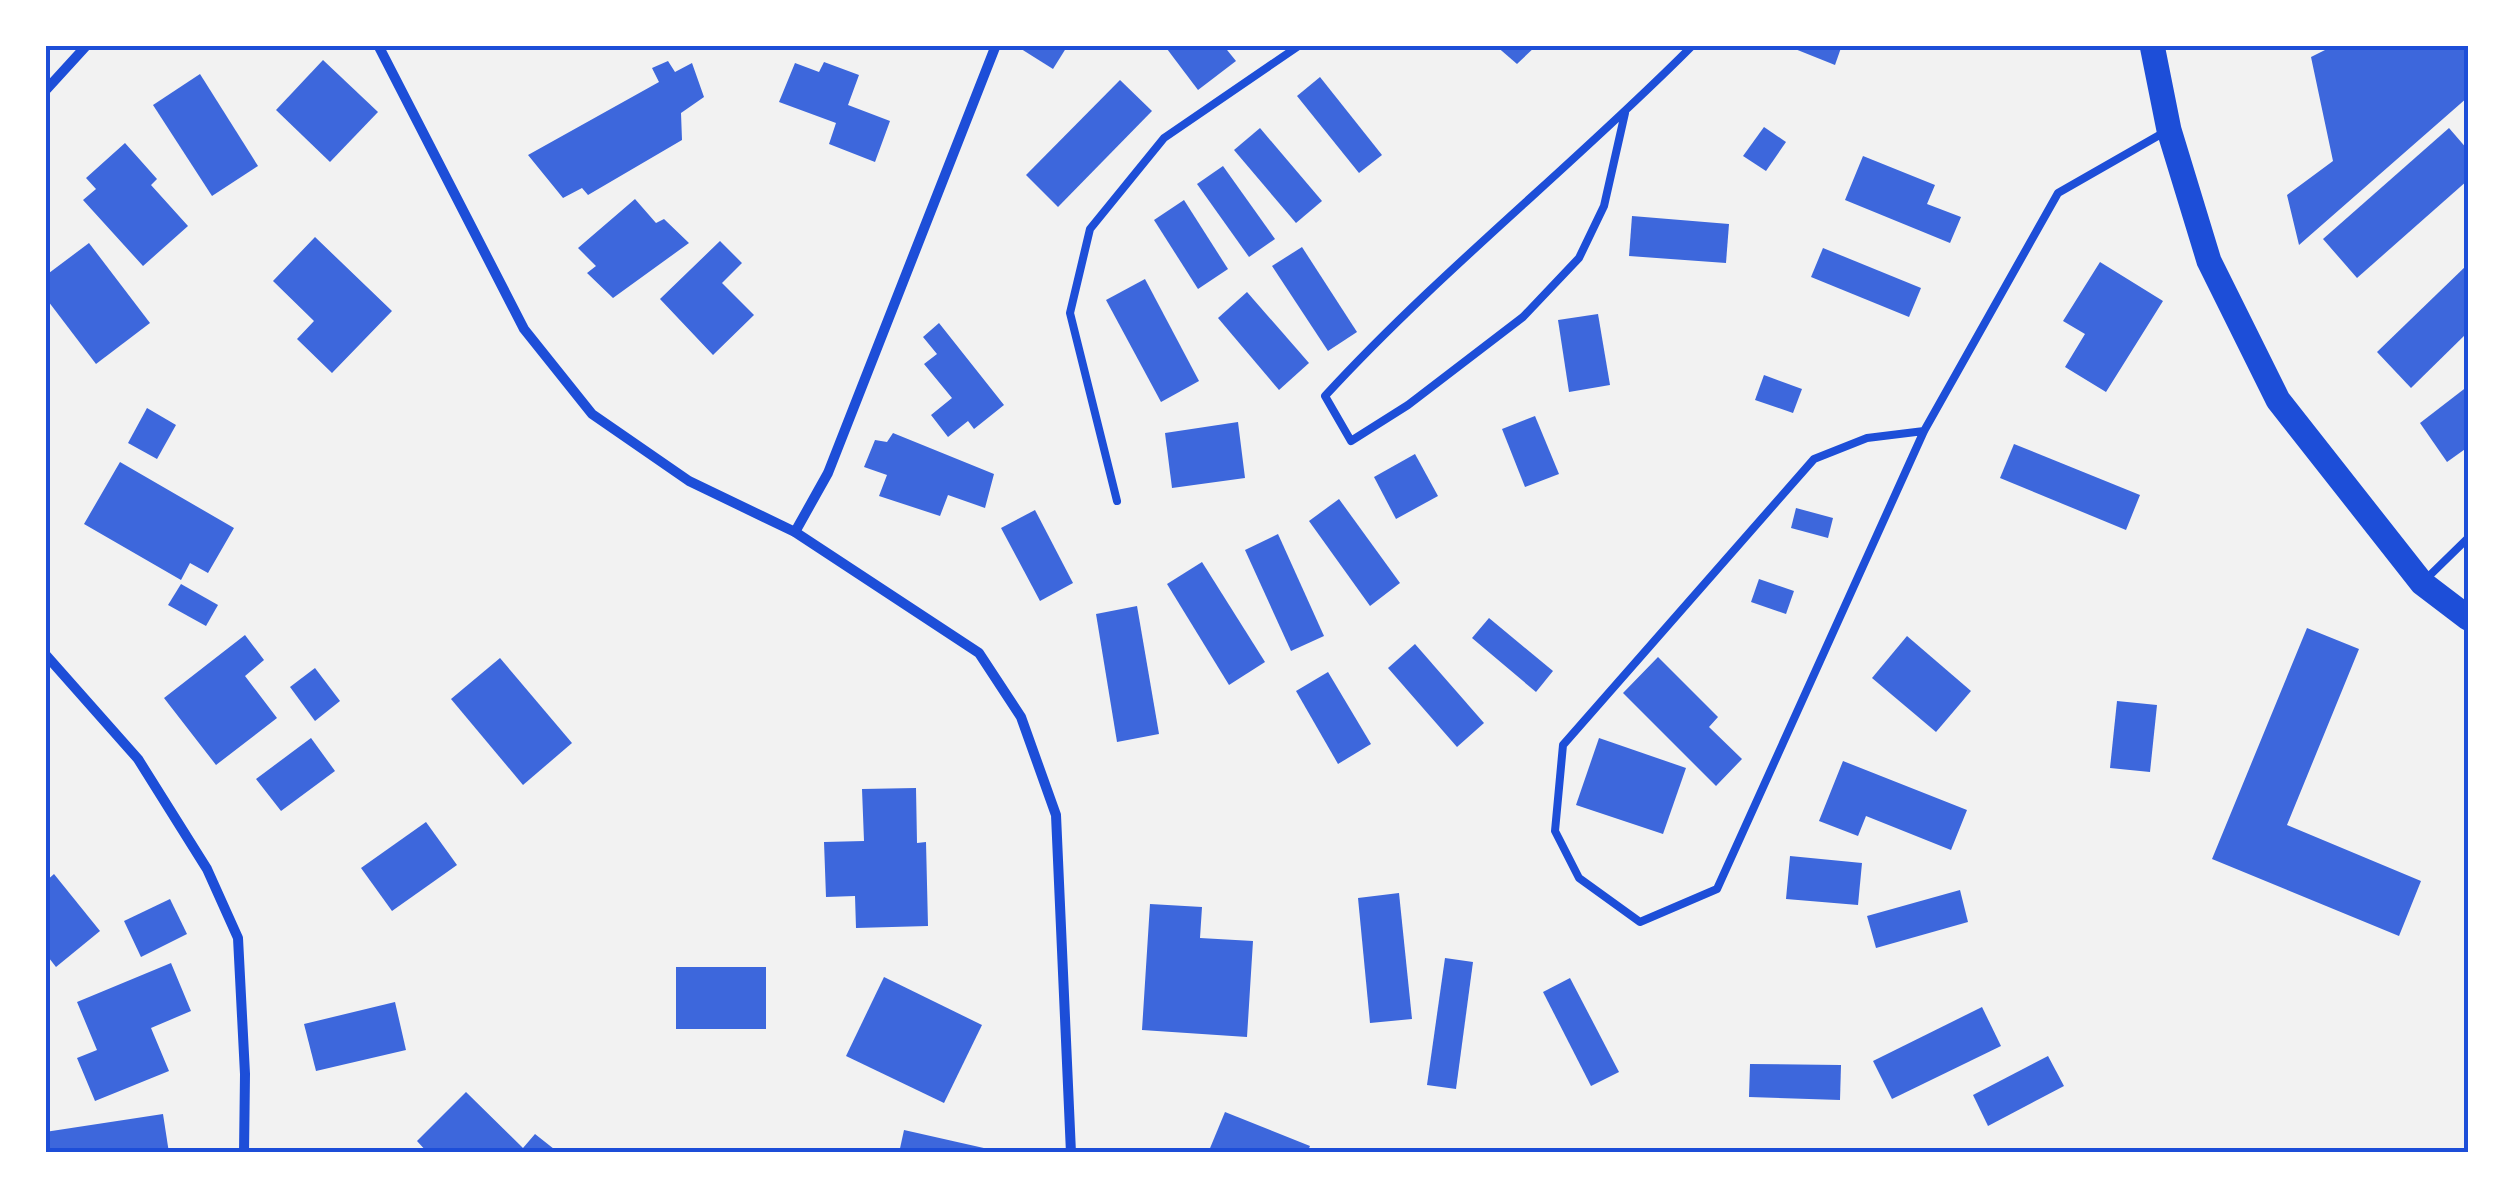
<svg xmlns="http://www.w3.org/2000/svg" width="2513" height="1198" font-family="Montserrat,sans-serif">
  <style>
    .building { fill: #3d67dc }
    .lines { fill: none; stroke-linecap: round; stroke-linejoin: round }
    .service { stroke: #1d4ed8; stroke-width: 8 }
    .minor { stroke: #1d4ed8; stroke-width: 10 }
    .primary { stroke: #1d4ed8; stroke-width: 25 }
    .neatline { fill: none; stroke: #1d4ed8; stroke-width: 4 }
  </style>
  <rect width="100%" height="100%" fill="#f2f2f2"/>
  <g class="building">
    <polygon points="1015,45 1068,45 1053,69"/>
    <polygon points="1164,45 1223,45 1236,61 1198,90"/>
    <polygon points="1495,45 1537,45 1517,64"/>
    <polygon points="1785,45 1842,45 1835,65"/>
    <polygon points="2335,45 2468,45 2468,97 2299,245 2287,195 2333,161 2311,57"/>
    <polygon points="323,60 378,112 330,162 276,110"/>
    <polygon points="668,61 675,72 692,63 704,97 681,113 682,140 588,195 582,188 563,198 528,155 659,82 652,68"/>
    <polygon points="824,62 859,75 848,105 890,121 875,162 829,144 836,123 779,102 795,63 819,72"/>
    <polygon points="200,74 258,166 212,196 153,105"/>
    <polygon points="1320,77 1382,155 1359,173 1297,96"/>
    <polygon points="1120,80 1152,111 1058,207 1026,175"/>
    <polygon points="1764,127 1786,142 1766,171 1743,156"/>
    <polygon points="1260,128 1322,201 1296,223 1234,150"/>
    <polygon points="2449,128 2468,150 2468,180 2357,278 2323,239"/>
    <polygon points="125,143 157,179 151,185 188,226 143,266 83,200 96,189 86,178"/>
    <polygon points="1863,156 1935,185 1927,204 1961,217 1950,243 1845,200"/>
    <polygon points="1223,166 1275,239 1249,257 1197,184"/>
    <polygon points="635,199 656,223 664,219 689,243 613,298 587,273 596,266 578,248"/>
    <polygon points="1184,200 1228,269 1198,289 1154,220"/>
    <polygon points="1632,216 1729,224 1726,263 1629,256"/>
    <polygon points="315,237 392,311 332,373 297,339 314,321 273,281"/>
    <polygon points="720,241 742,263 722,283 754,315 713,355 660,299"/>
    <polygon points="89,243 150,323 96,364 45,297 45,276"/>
    <polygon points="1302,247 1357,332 1328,351 1272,266"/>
    <polygon points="1823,248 1921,288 1909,317 1811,277"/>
    <polygon points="2100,262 2163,301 2106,392 2065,367 2085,334 2063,321"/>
    <polygon points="2468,264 2468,332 2411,388 2377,352"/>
    <polygon points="1145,279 1199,381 1161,402 1106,300"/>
    <polygon points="1247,292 1309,363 1279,390 1218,318"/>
    <polygon points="1598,314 1610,385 1569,392 1558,320"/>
    <polygon points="939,323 1004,405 974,429 968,421 948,437 931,415 952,398 924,364 937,354 923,337"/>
    <polygon points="1764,375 1802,389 1793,413 1755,400"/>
    <polygon points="2468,386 2468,447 2447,462 2420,423"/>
    <polygon points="147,408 176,425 157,459 128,443"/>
    <polygon points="1535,416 1559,474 1525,487 1502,429"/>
    <polygon points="1238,422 1245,478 1172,488 1165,433"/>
    <polygon points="893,433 994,474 985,508 948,495 940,516 879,496 887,475 864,467 875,440 887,442"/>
    <polygon points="2014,444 2140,495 2126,530 2000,478"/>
    <polygon points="1415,454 1438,496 1396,519 1374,477"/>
    <polygon points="120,462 234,528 208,573 190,563 181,580 84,524"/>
    <polygon points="1339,499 1400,583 1370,606 1309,521"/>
    <polygon points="1796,508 1833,518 1828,538 1791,528"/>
    <polygon points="1035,510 1073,583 1040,601 1001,528"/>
    <polygon points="1278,534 1324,636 1291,651 1245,550"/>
    <polygon points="1202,562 1265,662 1229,685 1167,584"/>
    <polygon points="1759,579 1794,591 1786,614 1751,602"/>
    <polygon points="181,584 218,605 206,626 168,605"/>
    <polygon points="1137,606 1159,734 1117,742 1096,614"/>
    <polygon points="1489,618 1553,671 1536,692 1472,638"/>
    <polygon points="2307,628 2359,649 2287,825 2421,881 2399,936 2212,859"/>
    <polygon points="245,635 264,660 245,676 277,718 216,765 164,698"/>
    <polygon points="1907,636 1971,691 1936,732 1872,678"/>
    <polygon points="1415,644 1484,723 1457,747 1388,668"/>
    <polygon points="1658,657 1718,717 1709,727 1742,759 1716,786 1623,693"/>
    <polygon points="500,658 572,743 523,785 451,699"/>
    <polygon points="315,668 340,701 315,721 290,687"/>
    <polygon points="1328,672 1371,744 1338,764 1296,691"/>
    <polygon points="2117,701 2157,705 2150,772 2110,768"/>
    <polygon points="311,738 335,771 281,811 256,779"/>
    <polygon points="1599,738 1686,768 1663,834 1576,805"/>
    <polygon points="1843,761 1967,810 1951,850 1866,816 1858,836 1819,821"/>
    <polygon points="916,788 917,843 926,842 928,926 856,928 855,896 826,897 824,842 864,841 862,789"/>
    <polygon points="426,822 457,865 392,911 361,868"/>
    <polygon points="1790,856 1862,863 1858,905 1786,899"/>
    <polygon points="54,874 100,931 56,967 45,953 45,882"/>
    <polygon points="1960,890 1968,922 1876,948 1867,916"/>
    <polygon points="1399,893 1412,1019 1370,1023 1358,898"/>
    <polygon points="170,899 187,934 141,957 124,921"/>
    <polygon points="1150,904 1202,907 1200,938 1253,941 1247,1037 1142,1030"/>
    <polygon points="1445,958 1473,962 1456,1089 1427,1085"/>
    <polygon points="171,963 191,1011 151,1028 169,1071 95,1101 77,1058 97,1050 77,1002"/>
    <rect x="676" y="967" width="90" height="62"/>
    <polygon points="884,977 982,1025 944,1103 846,1056"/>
    <polygon points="1570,978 1619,1072 1591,1086 1543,992"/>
    <polygon points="395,1002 406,1050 316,1071 304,1024"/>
    <polygon points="1982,1007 2001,1046 1892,1099 1873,1061"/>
    <polygon points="2048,1056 2064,1086 1988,1126 1973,1095"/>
    <polygon points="1750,1064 1841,1065 1840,1100 1749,1097"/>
    <polygon points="466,1092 523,1148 535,1134 554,1149 552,1153 428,1153 417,1141"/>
    <polygon points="1225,1112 1310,1146 1307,1153 1208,1153"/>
    <polygon points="163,1114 169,1153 47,1153 45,1132"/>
    <polygon points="904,1130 997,1151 997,1153 899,1153"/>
  </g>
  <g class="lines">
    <g class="service">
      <path d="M 1625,113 L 1604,206 L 1579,258 L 1523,317 L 1408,405 L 1351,441 L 1325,396 C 1440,271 1573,166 1693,45"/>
      <polyline points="1924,431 1867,438 1814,459 1563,745 1555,831 1579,878 1640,922 1717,889 1924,431 2058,193 2163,133"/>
      <polyline points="1117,501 1070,313 1090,229 1164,138 1300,45"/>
      <polyline points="2425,580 2468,538"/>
    </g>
    <g class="minor">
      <polyline points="378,45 524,329 592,414 689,481 795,532 979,653 1021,717 1056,815 1071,1153"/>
      <polyline points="45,91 87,45"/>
      <polyline points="795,532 828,473 996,45"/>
      <polyline points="45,654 138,759 207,869 238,938 245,1074 244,1153"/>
    </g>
    <polyline class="primary" points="2152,45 2169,130 2209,261 2278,400 2422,583 2468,618"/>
  </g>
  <rect width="2513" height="1198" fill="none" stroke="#ffffff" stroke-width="95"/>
  <rect x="48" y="48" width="2418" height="1102" class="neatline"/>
</svg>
